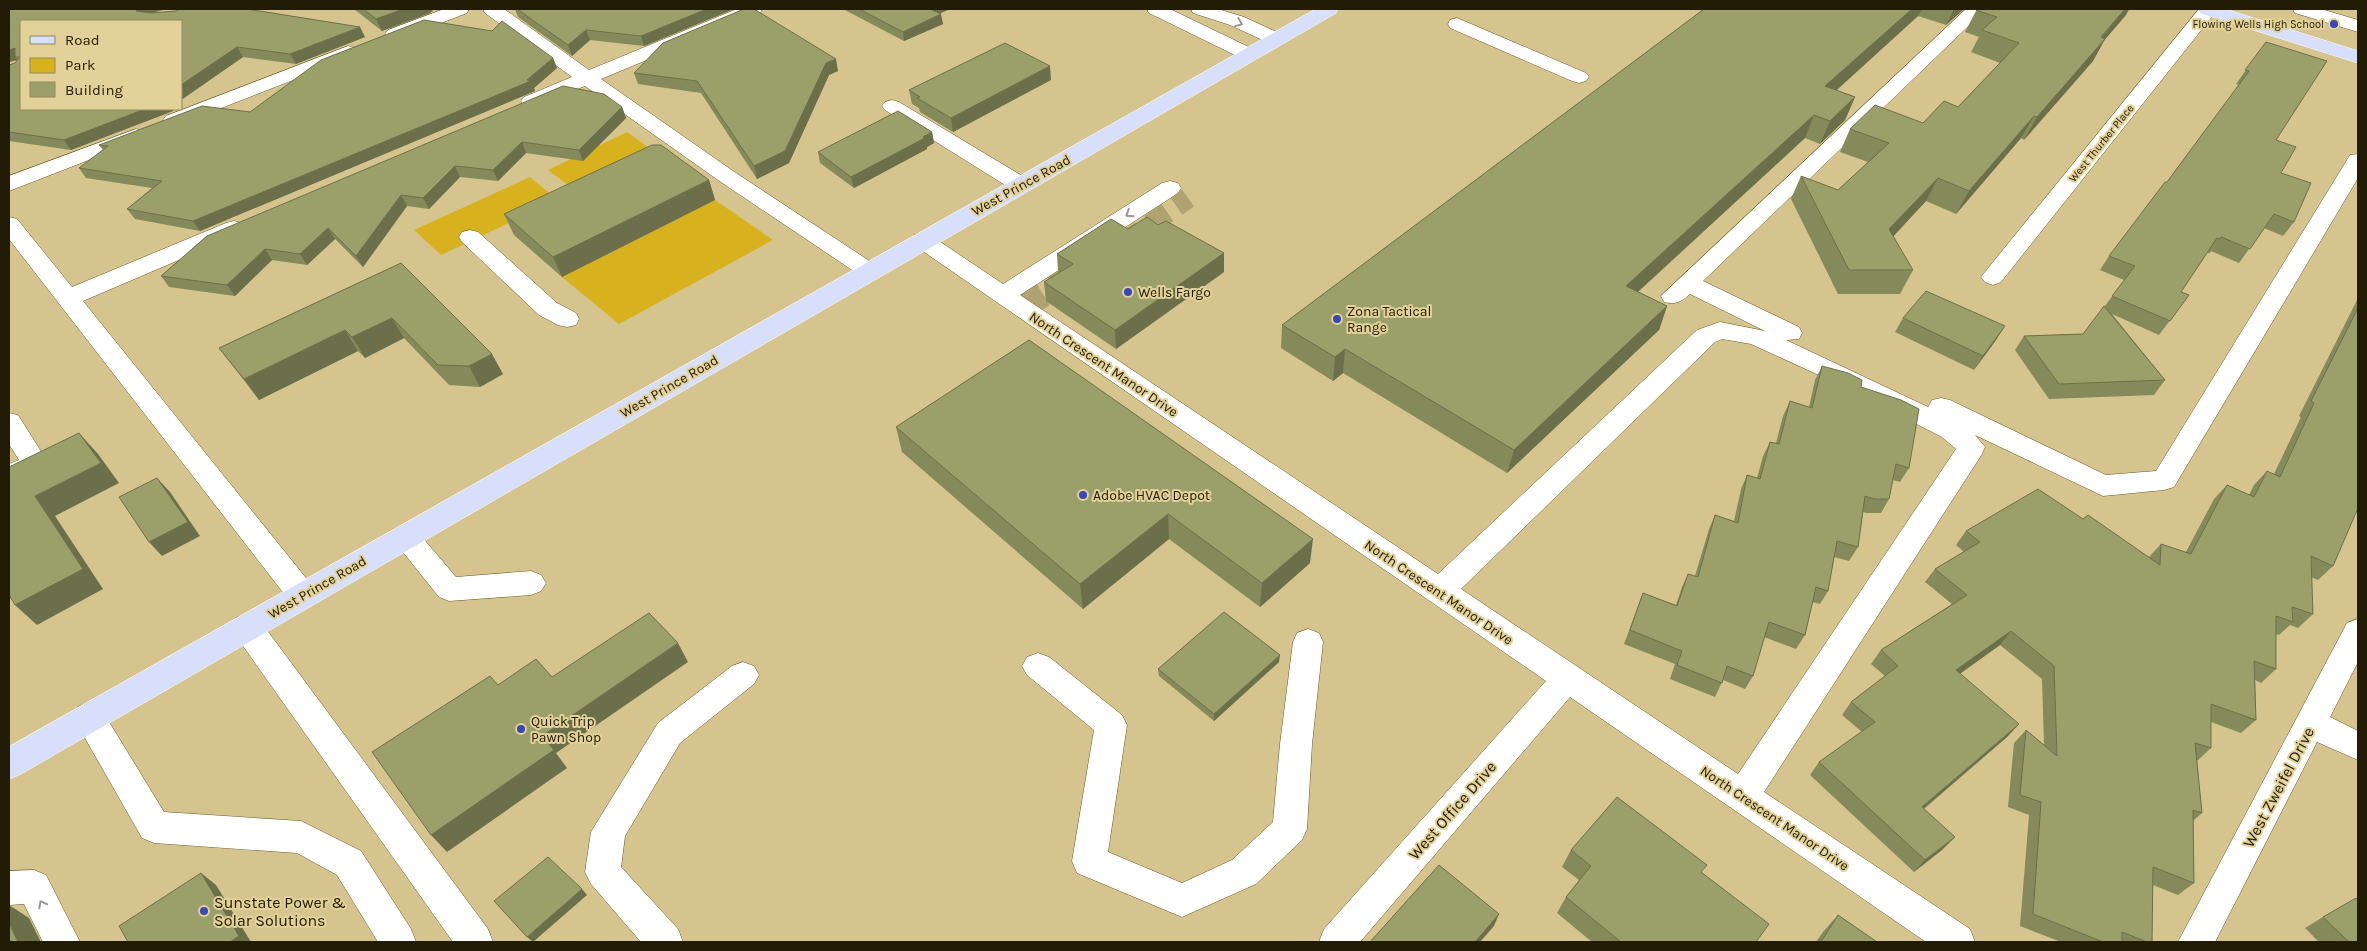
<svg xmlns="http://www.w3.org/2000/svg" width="2367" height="951" font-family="Karla,sans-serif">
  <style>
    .green { fill: #d8b21e }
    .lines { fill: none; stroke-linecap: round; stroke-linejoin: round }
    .minor-tunnel-far1 { stroke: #b1a272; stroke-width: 21; stroke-dasharray: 21 11; stroke-linecap: butt }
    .minor-tunnel { stroke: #b1a272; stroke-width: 26; stroke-dasharray: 26 13; stroke-linecap: butt }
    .minor-casing { stroke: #6a5924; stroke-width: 1 }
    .major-casing { stroke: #fff; stroke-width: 1 }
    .minor { fill: #fff; fill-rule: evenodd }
    .major { fill: #d7dffb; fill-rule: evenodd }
    .wall { fill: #858a5b }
    .shaded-wall { fill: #6c704a }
    .building { fill: #9ba06a; stroke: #6c704a }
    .oneway { stroke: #9c988e }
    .poi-dot { fill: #3a46b9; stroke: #e2d199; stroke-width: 2 }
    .labels { text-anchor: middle; stroke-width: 4; stroke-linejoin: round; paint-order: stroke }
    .far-poi-label { font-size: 11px; fill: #221b05; stroke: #e2d199; text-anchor: end }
    .far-street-label { font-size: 11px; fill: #221b05; stroke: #e2d199 }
    .street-label { font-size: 14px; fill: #221b05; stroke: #e2d199 }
    .poi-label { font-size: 14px; fill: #221b05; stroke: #e2d199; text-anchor: start }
    .near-street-label { font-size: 16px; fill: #221b05; stroke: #e2d199 }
    .near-poi-label { font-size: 16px; fill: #221b05; stroke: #e2d199; text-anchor: start }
  </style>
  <rect width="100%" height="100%" fill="#d5c48d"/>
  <g class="green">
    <polygon points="627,132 663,158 584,197 548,170"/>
    <polygon points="530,177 558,200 441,255 414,230"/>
    <polygon points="715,200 773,240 619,324 562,277"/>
  </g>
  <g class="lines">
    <polyline class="minor-tunnel-far1" points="1124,243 1188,198"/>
    <polyline class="minor-tunnel" points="1021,308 1077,272"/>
    <g class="minor-casing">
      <g id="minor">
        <polygon points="444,9 469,9 467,13 402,38 395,40 388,38 385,34 388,30"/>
        <polygon points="483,9 504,9 589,70 737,9 762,9 760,13 601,79 733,171 877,266 881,271 877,276 869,279 861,276 718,180 585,86 538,105 531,107 524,105 521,101 524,97 572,77 485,13"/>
        <polygon points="1147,9 1170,9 1257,51 1260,55 1257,59 1250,61 1243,59 1149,13"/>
        <polygon points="1191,9 1218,9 1244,17 1283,35 1286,39 1283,43 1276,45 1269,43 1230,25 1193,13"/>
        <path d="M 1966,9 L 1986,9 L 1703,281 L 1799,327 L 1802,333 L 1799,339 L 1786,340 L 1928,407 L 1932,400 L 1941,398 L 1950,400 L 2106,475 L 2156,471 L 2347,160 L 2350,155 L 2358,154 L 2358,178 L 2174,487 L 2164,490 L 2103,496 L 1975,435 L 1985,447 L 1982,454 L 1764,792 L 1970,929 L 1975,942 L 1926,942 L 1570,697 L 1360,942 L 1319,942 L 1324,929 L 1546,681 L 914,245 L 910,240 L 914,235 L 922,233 L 930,235 L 1003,284 L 1162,183 L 1170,181 L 1178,183 L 1181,188 L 1178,193 L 1020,295 L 1438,574 L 1697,330 L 1720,322 L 1765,331 L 1690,294 C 1681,302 1676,305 1664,302 L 1661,296 ZM 1722,339 L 1751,344 L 1834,382 L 1942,437 L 1956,449 L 1738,774 L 1461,589 L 1715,342 Z"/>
        <polygon points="2199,9 2218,9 2001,282 1993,285 1985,282 1981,277 1985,272"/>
        <polygon points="2293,9 2321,9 2358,20 2358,32 2295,13"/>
        <polygon points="1457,18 1586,73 1589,77 1586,81 1579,83 1572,81 1450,28 1448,24 1450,20"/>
        <polygon points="348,46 355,48 358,52 355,56 180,124 173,126 166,124 163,120 166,116"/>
        <polygon points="892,100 899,102 1029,180 1032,185 1029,190 1021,192 1013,190 885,110 882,106 885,102"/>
        <polygon points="136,129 143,131 147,135 143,139 9,191 9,176"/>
        <polygon points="9,217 17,219 72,287 226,223 234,221 242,223 245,228 242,233 83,301 314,588 318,596 314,604 303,608 292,604 9,239"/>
        <polygon points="470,230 478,232 557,303 576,313 579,319 576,325 567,327 558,325 539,315 462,242 459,237 462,232"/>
        <polygon points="9,413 18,415 49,464 45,471 9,486 9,464 19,460 9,444"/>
        <polygon points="405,526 415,529 456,577 531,571 541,575 546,583 541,591 531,595 449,601 439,597 391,537 395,529"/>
        <polygon points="247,615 258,618 488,929 493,942 453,942 236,636 232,627 236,618"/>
        <polygon points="2358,619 2358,662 2330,717 2358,731 2358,760 2317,742 2215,942 2178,942 2347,623"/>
        <polygon points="1308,629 1319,633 1323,642 1312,744 1307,829 1302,840 1256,884 1182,917 1077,873 1072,861 1094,730 1027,675 1022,666 1027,657 1038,653 1049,657 1122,715 1127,725 1108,852 1182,883 1232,860 1273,822 1280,744 1293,642 1297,633"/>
        <polygon points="743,662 754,666 759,675 754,684 680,743 625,836 621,867 678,929 683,942 641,942 591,884 585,872 591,832 658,723 732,666"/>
        <polygon points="89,703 100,707 164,812 301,821 361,851 411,929 416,942 378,942 337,875 297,853 154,843 142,838 73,717 78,707"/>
        <polygon points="34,870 46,875 80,942 43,942 24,904 9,905 9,871"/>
      </g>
    </g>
    <g class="major-casing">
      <g id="major">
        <polygon points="1316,9 1338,9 1336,13 21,774 9,779 9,747"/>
        <polygon points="2198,9 2225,9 2358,51 2358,63 2200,13"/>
      </g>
    </g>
    <use href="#minor" class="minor"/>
    <use href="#major" class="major"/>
  </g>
  <g class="wall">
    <polygon points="9,9 153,13 365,37 296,64 243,57 181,100 181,21 21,109 172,109 173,111 71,150 9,141 9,65 15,63 17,60 9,62"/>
    <polygon points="354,9 434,9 430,13 382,31"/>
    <polygon points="515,9 734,9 644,46 590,40 572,56 518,17"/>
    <polygon points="843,9 950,9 940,13 943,24 904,41"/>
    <polygon points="1704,9 1964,9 1946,25 1918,16 1836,90 1855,97 1845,120 1820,144 1805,138 1638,292 1667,306 1659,330 1507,473 1343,373 1333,381 1281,348 1282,325"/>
    <polygon points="1977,9 2129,9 2126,15 2105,39 2093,61 2024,140 2021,138 1956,214 1926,201 1893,236 1913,270 1900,294 1838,294 1791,199 1801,176 1838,190 1868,162 1840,152 1850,129 1923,123 1958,107 2000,63 1971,52 1979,37 1965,32"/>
    <polygon points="2266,42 2276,140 2281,173 2294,222 2283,236 2264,228 2239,263 2211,251 2210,253 2207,253 2181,292 2189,295 2159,335 2112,314 2165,380 2154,395 2049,399 2015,350 2024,336 2083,334 2105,306 2124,280 2100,270 2109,256 2167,182 2239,85 2236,84"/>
    <polygon points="553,58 557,68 534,88 535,91 200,231 135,219 127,209 152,188 86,178 79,168 103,150 99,145 250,112"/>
    <polygon points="838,71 829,75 789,163 757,179 701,93 638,84 634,73"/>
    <polygon points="1051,80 953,132 920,112 919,108 912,104 909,90"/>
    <polygon points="622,107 626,118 583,161 526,153 498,181 460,177 429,209 407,206 363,267 335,239 307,265 272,260 235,296 169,287 161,276 207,236"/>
    <polygon points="932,132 934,143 927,147 927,149 854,188 820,163 818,152"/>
    <polygon points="709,180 715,200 562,277 514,235 504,214"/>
    <polygon points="1158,225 1224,253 1224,272 1116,349 1046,301 1044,282 1059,273 1058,273 1057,254 1128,229"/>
    <polygon points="401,263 503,374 480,387 449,385 404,338 365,358 358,351 259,400 219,348"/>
    <polygon points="2358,298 2358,513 2356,512 2333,566 2318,580 2311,577 2313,614 2298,628 2290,625 2279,635 2276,634 2276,669 2261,683 2255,680 2256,720 2241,733 2211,722 2211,748 2197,761 2202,813 2193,821 2194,883 2178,895 2153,885 2152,942 2061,942 2020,926 2029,815 2008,807 2014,743 2026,730 2044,745 2042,679 2000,645 1960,674 2019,724 2007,737 1924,809 1943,849 1914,872 1810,775 1819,762 1862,732 1842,715 1851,702 1885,676 1871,664 1881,650 1952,604 1925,582 1935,569 1964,552 1956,545 1966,531 2083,519 2149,557 2161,544 2186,552 2214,499 2227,485 2249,495 2254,485 2267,471 2274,474 2301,417 2299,416"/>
    <polygon points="1903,318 1996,340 1974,370 1895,332"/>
    <polygon points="1029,340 1310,563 1260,607 1169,539 1083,609 902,452 896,427"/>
    <polygon points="1822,366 1861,387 1909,468 1900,482 1893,480 1889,499 1881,513 1866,513 1863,512 1858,547 1849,561 1834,557 1828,591 1820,604 1812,602 1805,635 1796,649 1764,637 1753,676 1745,689 1723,680 1715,697 1670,679 1675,664 1624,644 1643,593 1676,605 1682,587 1688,574 1695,576 1709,529 1715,515 1734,521 1741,489 1747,475 1757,478 1763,456 1770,442 1776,443 1783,416 1790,401 1809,407 1815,380"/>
    <polygon points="1279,662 1214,721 1159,676 1158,669"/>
    <polygon points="1571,850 1702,873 1756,942 1592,942 1557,913 1566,897 1579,880 1562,867"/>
    <polygon points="1838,915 1877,942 1816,942 1823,932"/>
    <polygon points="2323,917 2358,942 2319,942 2305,928"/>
  </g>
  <g class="shaded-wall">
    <polygon points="137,9 166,9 145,15 136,11"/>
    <polygon points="403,9 434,9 430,13 382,31 376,19"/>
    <polygon points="707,9 734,9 644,46 641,36"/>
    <polygon points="929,9 950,9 930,18"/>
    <polygon points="1912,9 1922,9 1918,16 1816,109 1825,86"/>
    <polygon points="1954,9 1964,9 1946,25"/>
    <polygon points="2125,9 2129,9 2126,15 2102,43 2105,39 2093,61 2024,140 2037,117"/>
    <polygon points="941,14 943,24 904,41 903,32"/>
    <polygon points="360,27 365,37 296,64 290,54"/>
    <polygon points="586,30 590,40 572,56 568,45"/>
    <polygon points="237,47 243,57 181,100 181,85"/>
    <polygon points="15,48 20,57 15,57 17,60 9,62 9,50"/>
    <polygon points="553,58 557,68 534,88 535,91 200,231 193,221 527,80"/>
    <polygon points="836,59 838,71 829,75 789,163 757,179 754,166 826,63"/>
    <polygon points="1050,66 1051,80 953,132 951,118"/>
    <polygon points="1855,97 1845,120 1820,144 1830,121"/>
    <polygon points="622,107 626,118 583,161 579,150"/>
    <polygon points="145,109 172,109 173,111 71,150 64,140"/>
    <polygon points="1814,115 1805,138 1619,309 1626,286"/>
    <polygon points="2034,116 2021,138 1956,214 1969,191"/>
    <polygon points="932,132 934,143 927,147 927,149 854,188 851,177"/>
    <polygon points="522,142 526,153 498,181 493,170"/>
    <polygon points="455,166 460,177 429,209 423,198"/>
    <polygon points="1938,178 1926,201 1878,253 1889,229"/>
    <polygon points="709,180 715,200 562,277 553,257"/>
    <polygon points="401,195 407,206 363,267 356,256"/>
    <polygon points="328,228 335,239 307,265 300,254"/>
    <polygon points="265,249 272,260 235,296 227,285"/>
    <polygon points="1224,253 1224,272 1116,349 1115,330"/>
    <polygon points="1667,306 1659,330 1507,473 1514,450"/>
    <polygon points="392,318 404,338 365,358 352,337"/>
    <polygon points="2005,326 1996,340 1974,370 1983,356"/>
    <polygon points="345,330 358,351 259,400 244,379"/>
    <polygon points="1345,349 1343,373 1333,381 1335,357"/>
    <polygon points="492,354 503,374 480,387 469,366"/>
    <polygon points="79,433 98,454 119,483 55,516 103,589 37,625 15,605 35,496"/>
    <polygon points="157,478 170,492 200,536 162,556 149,542"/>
    <polygon points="1168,514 1169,539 1083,609 1080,584"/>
    <polygon points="1313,539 1310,563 1260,607 1262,583"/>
    <polygon points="2011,631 2000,645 1945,684 1956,670"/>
    <polygon points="678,643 688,662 556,753 567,768 447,852 431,835 542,736"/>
    <polygon points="1280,655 1279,662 1214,721 1214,714"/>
    <polygon points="2019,724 2007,737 1911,819 1922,807"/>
    <polygon points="1955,837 1943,849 1914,872 1925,860"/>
    <polygon points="201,873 216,885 251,942 230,942"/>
    <polygon points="582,889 587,895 533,942 527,937"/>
    <polygon points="9,905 29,918 41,942 18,942 9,923"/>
    <polygon points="1499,914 1494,926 1480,942 1475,942"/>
  </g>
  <g class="building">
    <polygon points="9,9 137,9 136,11 151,13 176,11 180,9 247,9 360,27 290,54 237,47 181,85 181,21 21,21 21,109 145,109 64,140 9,132 9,65 15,63 20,57 15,57 15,48 9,50"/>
    <polygon points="363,9 403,9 376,19"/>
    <polygon points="517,9 707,9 641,36 586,30 568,45"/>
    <polygon points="744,9 754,9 836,59 826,63 785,151 754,166 697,81 634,73 663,43"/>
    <polygon points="859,9 930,9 941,14 903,32"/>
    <polygon points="1704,9 1912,9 1825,86 1855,97 1830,121 1814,115 1626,286 1667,306 1514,450 1345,349 1335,357 1282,325"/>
    <polygon points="1977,9 2125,9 2101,37 2105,39 2037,117 2034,116 1969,191 1938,178 1889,229 1913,270 1849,270 1801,176 1838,190 1889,143 1850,129 1875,105 1923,123 1944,101 1958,107 2019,43 1982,30 1997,17 1976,10"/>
    <polygon points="424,20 492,31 502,21 553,58 527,80 531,81 193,221 127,209 162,181 79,168 108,146 99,145 202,106 250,112 321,60"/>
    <polygon points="2266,42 2327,61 2276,140 2296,147 2281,173 2311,183 2294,222 2274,214 2250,249 2221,237 2220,239 2217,238 2181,292 2189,295 2170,321 2112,296 2135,266 2109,256 2165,182 2167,182 2249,71 2245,70"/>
    <polygon points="1005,43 1050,66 951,118 917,98 920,97 909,90"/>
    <polygon points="563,86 604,94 622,107 579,150 522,142 493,170 455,166 423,198 401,195 356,256 328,228 300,254 265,249 227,285 161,276 207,236"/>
    <polygon points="898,111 932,132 923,137 925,138 851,177 818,152"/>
    <polygon points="652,145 661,145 709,180 553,257 504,214"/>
    <polygon points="1147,217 1158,225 1166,221 1224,253 1115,330 1044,282 1073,264 1057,254 1111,219 1128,229"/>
    <polygon points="401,263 492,354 469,366 438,365 392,318 352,337 345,330 244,379 219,348"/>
    <polygon points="1926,291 2005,326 1983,356 1903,318"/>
    <polygon points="2104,306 2165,380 2059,384 2024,336 2083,334"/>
    <polygon points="2358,308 2358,508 2333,566 2311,556 2313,614 2292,607 2293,622 2276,616 2276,669 2254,661 2256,720 2211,704 2211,748 2195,743 2202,813 2193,810 2194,883 2153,867 2152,942 2147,942 2122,932 2122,942 2103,942 2033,914 2041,802 2020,795 2026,730 2057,756 2054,666 2011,631 1956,670 2019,724 1922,807 1955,837 1925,860 1819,762 1875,722 1851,702 1898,666 1881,650 1967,595 1935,569 1980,542 1966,531 2038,489 2083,519 2088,515 2160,565 2161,544 2191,554 2227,485 2254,497 2267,471 2280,477 2314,403 2311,401"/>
    <polygon points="1029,340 1313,539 1262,583 1168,514 1080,584 896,427"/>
    <polygon points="1822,366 1848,373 1862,380 1861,387 1901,400 1919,409 1909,468 1896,464 1889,499 1874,499 1865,496 1858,547 1837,541 1828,591 1816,587 1805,635 1769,622 1753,676 1727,666 1722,683 1677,665 1682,651 1630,630 1643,593 1677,606 1688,574 1698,577 1715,515 1738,523 1747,475 1760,479 1770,442 1779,444 1790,401 1812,408"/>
    <polygon points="79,433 101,463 35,496 83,569 15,605 9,595 9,467"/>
    <polygon points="157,478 188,522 149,542 119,497"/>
    <polygon points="1224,612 1280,655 1214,714 1158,669"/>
    <polygon points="649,613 678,643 542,736 554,750 431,835 372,752 490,676 498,685 536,659 552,677"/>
    <polygon points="1617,797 1707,865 1701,872 1769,924 1756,942 1621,942 1566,897 1591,866 1571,850"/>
    <polygon points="548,857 582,889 527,937 494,901"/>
    <polygon points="1439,865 1499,914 1475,942 1370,942"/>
    <polygon points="201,873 239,936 230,942 128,942 119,926"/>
    <polygon points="2356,898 2358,900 2358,942 2349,942 2323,917"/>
    <polygon points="1838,915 1877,942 1821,942"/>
    <polygon points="9,923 18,942 9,942"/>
  </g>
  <defs><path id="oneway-chevron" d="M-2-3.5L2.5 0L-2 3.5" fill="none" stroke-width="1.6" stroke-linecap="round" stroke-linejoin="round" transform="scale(1.25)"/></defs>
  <g class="oneway">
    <use href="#oneway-chevron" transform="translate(1239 23) rotate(22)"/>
    <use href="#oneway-chevron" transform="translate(1129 214) rotate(147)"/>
    <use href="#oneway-chevron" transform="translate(42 904) rotate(-117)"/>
  </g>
  <g class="poi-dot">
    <circle cx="2334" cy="24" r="5"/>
    <circle cx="1128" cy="292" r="5"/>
    <circle cx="1337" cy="319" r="5"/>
    <circle cx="1083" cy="495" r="5"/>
    <circle cx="521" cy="729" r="5"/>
    <circle cx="204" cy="911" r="5"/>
  </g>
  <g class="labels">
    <g class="far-poi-label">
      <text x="2324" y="28">Flowing Wells High School</text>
    </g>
    <g class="far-street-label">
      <text transform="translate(2101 143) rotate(-51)" y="4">West Thurber Place</text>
    </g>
    <g class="street-label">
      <text transform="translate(1021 185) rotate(-29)" y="5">West Prince Road</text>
      <text transform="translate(1104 364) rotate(34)" y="5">North Crescent Manor Drive</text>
      <text transform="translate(669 386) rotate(-30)" y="5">West Prince Road</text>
      <text transform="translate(317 587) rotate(-30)" y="5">West Prince Road</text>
      <text transform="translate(1439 592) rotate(34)" y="5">North Crescent Manor Drive</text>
      <text transform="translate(1775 818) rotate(34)" y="5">North Crescent Manor Drive</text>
    </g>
    <g class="poi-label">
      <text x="1138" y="297">Wells Fargo</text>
      <text x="1347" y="316">Zona Tactical<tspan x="1347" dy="16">Range</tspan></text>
      <text x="1093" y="500">Adobe HVAC Depot</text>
      <text x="531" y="726">Quick Trip<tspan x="531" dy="16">Pawn Shop</tspan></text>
    </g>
    <g class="near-street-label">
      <text transform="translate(2278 787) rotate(-62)" y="6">West Zweifel Drive</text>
      <text transform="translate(1452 810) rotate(-49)" y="6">West Office Drive</text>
    </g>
    <g class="near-poi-label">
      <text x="214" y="908">Sunstate Power &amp;<tspan x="214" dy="18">Solar Solutions</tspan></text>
    </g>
  </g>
  <rect width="2367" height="951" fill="none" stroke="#221b05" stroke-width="20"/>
  <rect x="20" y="20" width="162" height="90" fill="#e2d199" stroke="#95885e"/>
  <rect x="30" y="36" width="25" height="8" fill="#d7dffb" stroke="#95885e"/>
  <text x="65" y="45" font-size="15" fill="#221b05">Road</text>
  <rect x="30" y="58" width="25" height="15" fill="#d8b21e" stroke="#95885e"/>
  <text x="65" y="70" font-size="15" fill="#221b05">Park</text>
  <rect x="30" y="82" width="25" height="15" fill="#9ba06a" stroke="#95885e"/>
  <text x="65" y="95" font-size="15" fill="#221b05">Building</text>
</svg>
